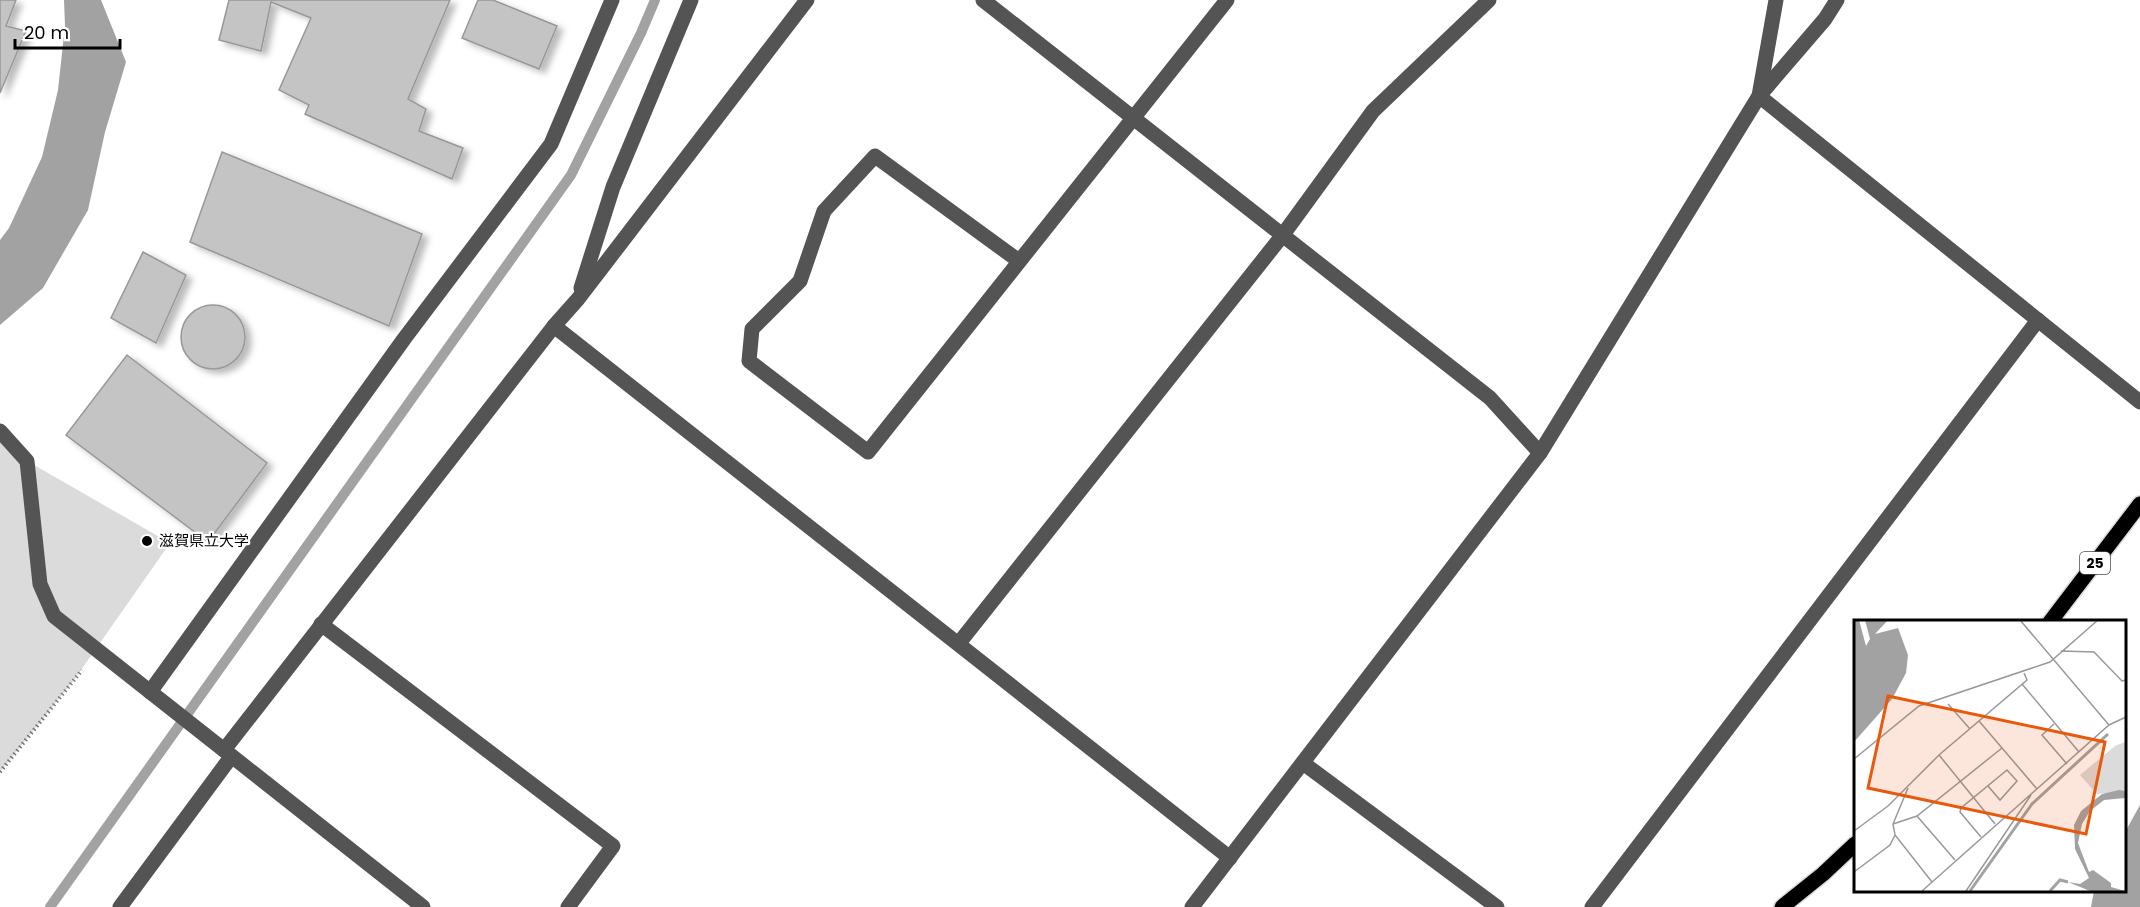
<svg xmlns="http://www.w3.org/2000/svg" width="2140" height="907" font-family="Poppins,'Noto Sans JP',sans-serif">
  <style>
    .green { fill: #dbdbdb }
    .water { fill: #a2a2a2 }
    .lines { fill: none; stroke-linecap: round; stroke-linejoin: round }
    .stream { stroke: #a2a2a2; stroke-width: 10 }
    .building { fill: #c4c4c4; stroke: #989898; stroke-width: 1.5; filter: url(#shadow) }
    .major-casing { stroke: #dbdbdb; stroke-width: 18 }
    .path { stroke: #767676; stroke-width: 4; stroke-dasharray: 1.5 3; stroke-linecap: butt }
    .minor { stroke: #545454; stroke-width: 15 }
    .major { stroke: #000; stroke-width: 15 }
    .poi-dot { fill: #000; stroke: #fff; stroke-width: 2 }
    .labels { text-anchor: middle; stroke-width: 4.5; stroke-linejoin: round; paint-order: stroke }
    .shield { fill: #fff; stroke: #4c4c4c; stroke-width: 1.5 }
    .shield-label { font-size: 14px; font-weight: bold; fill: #000 }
    .poi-label { font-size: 15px; fill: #000; stroke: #fff; text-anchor: start }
    .inset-river { fill: none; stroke: #a2a2a2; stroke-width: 3 }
    .inset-road { fill: none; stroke: #999; stroke-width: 1.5 }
    .view { fill: #e8590c; fill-opacity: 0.15; stroke: #e8590c; stroke-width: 3 }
    .inset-edge { fill: none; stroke: #000; stroke-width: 3 }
  </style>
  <defs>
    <filter id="shadow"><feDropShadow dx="6" dy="4" stdDeviation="3" flood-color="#0004"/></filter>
  </defs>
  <rect width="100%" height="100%" fill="#fff"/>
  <polygon class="green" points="0,431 27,461 170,543 74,680 0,772"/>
  <g class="water">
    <polygon points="64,0 101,0 126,62 105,132 88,210 43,288 0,325 0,240 9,228 42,157 58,90 65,26"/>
    <polygon points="2140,805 2140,907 2091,907 2094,891 2124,890 2124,834"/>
  </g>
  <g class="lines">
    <polyline class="stream" points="50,907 571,175 641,33 655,0"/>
  </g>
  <g class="building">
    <polygon points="0,0 16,0 6,26 26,31 0,93"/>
    <polygon points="229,0 450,0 408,99 426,109 419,131 463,148 452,179 305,114 309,105 279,90 311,18 271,2 261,51 219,40"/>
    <polygon points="478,0 493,0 557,26 539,69 462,38"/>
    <polygon points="222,152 422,234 389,326 190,242"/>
    <polygon points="143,252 186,275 156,343 111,318"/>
    <circle cx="213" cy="337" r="32"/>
    <polygon points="127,355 267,463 208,542 66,435"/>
  </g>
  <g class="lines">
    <g class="major-casing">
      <g id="major">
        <polyline points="2050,622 2140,504"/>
        <polyline points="1782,907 1823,874 1855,844"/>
      </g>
    </g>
    <polyline class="path" points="0,772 82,670"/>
    <g class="minor">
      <polyline points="983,0 1490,398 1540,453"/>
      <polyline points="1759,96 2140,402"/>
      <polyline points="1759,96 1776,0"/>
      <polyline points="1019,261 875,156 824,211 800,281 752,329 749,361 868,452 1227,0"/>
      <polyline points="581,288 613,187 691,0"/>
      <polyline points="554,326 1230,858"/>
      <polyline points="0,431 27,461 40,584 54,616 224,750"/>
      <polyline points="321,624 613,846 568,907"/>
      <polyline points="959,643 1282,236 1373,111 1489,0"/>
      <polyline points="150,692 404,339 551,144 612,0"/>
      <polyline points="1303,763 1497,907"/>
      <polyline points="120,907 231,757"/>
      <polyline points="423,907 224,750 554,326 578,299 807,0"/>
      <polyline points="1192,907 1540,453 1759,96 1825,19 1837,0"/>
      <polyline points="1592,907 2038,320"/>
    </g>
    <use href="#major" class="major"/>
  </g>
  <circle class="poi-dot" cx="147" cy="541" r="6"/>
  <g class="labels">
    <rect class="shield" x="2080" y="552" width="30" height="22" rx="4.5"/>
    <g class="shield-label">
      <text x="2095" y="568">25</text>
    </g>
    <g class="poi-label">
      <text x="159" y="546">滋賀県立大学</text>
    </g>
  </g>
  <g transform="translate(1854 620)">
    <rect width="272" height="272" fill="#fff"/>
    <path d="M 271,122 L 271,171 L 243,174 L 226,155 L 261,126 Z" fill="#dbdbdb"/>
    <path d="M 0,0 L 5,0 L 12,26 L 16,19 L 11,0 L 34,0 L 21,14 L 44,8 L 54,35 L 52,53 L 38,79 L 0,122 ZM 265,170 L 271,171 L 271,178 L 250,180 L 236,191 L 228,204 L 224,223 L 235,252 L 239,250 L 257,263 L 257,267 L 271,271 L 236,271 L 214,262 L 226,264 L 235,258 L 221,229 L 220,205 L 227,191 L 248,174 Z" fill="#a2a2a2"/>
    <path class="inset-river" d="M 116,271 L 178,184 L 254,114M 196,271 L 206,260 L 214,262"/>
    <path class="inset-road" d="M 166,0 L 255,105M 207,31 L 240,32 L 268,61 L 272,60M 168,64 L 225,132M 94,84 L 116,109M 125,101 L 183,169M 200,104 L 188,115 L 213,144M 85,135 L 141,204M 0,139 L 65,86 L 196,42 L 244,0M 54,168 L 39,204 L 41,215 L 78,262M 63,196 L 101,240M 39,204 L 63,196 L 148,128M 0,211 L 34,186 L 85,135 L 173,60 L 170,53M 127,217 L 106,192 L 107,188 L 153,150 L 163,161 L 146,180 L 134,166M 0,252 L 36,225 L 41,215M 68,271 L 255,105 L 272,97M 112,271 L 177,175"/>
    <path class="view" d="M 34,76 L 251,122 L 232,214 L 14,168 Z"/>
    <rect width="272" height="272" class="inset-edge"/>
  </g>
  <path d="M15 39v9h105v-9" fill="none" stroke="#000000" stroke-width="3"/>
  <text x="24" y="39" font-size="18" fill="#000000" stroke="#ffffff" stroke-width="4.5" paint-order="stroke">20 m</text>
</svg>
